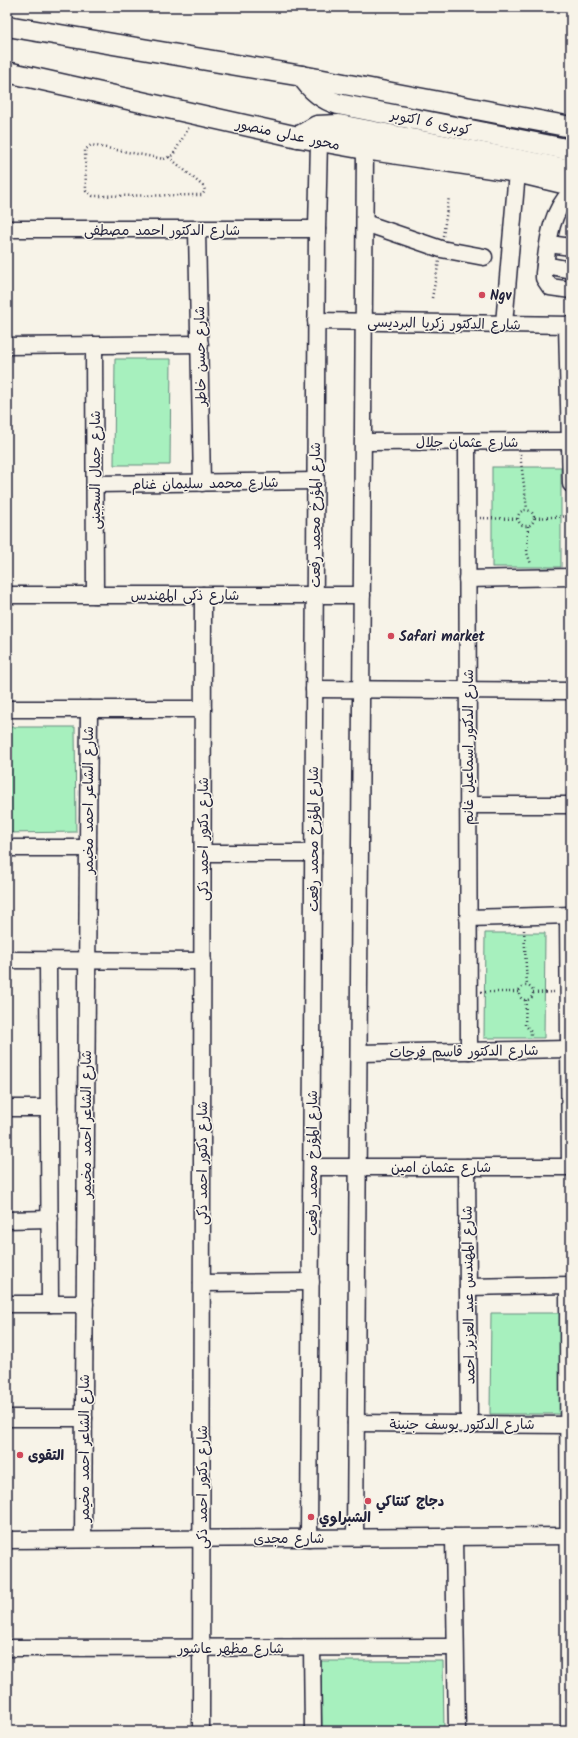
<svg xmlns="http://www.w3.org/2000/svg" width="578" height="1738" font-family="Kalam,'Playpen Sans Arabic',sans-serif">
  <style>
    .green { fill: #a7f0be; stroke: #64897c }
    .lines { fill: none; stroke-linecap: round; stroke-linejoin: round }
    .minor-casing { stroke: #22223b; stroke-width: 19 }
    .major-casing { stroke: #22223b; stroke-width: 23 }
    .path { stroke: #22223b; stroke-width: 2.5; stroke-dasharray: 1 3; stroke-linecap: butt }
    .minor { stroke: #f7f3e8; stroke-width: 16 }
    .major { stroke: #f7f3e8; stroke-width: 20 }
    .poi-dot { fill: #d1495b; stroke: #f7f3e8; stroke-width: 1.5 }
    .labels { text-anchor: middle; stroke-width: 3; stroke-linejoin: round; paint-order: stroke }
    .street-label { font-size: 14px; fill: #22223b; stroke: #f7f3e8 }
    .poi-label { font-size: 14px; font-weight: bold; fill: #22223b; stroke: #f7f3e8; text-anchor: start }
  </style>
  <rect width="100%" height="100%" fill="#f7f3e8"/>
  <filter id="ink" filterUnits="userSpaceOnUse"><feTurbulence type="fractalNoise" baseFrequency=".025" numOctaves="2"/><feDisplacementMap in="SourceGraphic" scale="8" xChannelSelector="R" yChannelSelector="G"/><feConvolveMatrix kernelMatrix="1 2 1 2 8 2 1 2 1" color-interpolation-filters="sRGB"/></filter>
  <g filter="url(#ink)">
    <g class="green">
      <polygon points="115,359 171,359 170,465 114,465"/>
      <rect x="492" y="467" width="69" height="100"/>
      <polygon points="7,727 75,727 76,832 7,833"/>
      <polygon points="485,933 545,933 544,1038 484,1038"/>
      <polygon points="491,1313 560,1313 560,1414 490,1414"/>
      <polygon points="321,1661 443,1661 444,1731 322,1731"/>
    </g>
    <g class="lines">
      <g class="minor-casing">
        <g id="minor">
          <path d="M 571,192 C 549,214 548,244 544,273 L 544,278 L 550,287 L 571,290"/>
          <polyline points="365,223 441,249 484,257"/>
          <polyline points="7,229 317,229"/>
          <polyline points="197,230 202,483"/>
          <polyline points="549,244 571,247"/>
          <polyline points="545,265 571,270"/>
          <polyline points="316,321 571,325"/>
          <polyline points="504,324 517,172"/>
          <polyline points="567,325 571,484"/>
          <polyline points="94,345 95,595"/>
          <polyline points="7,346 200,344"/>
          <polyline points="364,442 570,441"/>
          <polyline points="467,442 469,1051"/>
          <polyline points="95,484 316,481"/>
          <polyline points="467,579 571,577"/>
          <polyline points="7,595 362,595"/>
          <polyline points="314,689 571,691"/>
          <polyline points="7,709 203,709"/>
          <polyline points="468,805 571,805"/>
          <polyline points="7,848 88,848"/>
          <polyline points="203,853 313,853"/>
          <polyline points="568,915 570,1167"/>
          <polyline points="468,918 571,915"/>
          <polyline points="7,960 203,961"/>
          <polyline points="48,961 50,1304"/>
          <polyline points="359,1053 569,1049"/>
          <polyline points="7,1108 49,1108"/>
          <polyline points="312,1167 571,1167"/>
          <polyline points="467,1167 469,1424"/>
          <polyline points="7,1220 50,1219"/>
          <polyline points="202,1283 311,1282"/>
          <polyline points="568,1285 569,1731"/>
          <polyline points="468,1287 571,1285"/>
          <polyline points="7,1304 85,1304"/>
          <polyline points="7,1418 84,1418"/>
          <polyline points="356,1423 568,1425"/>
          <polyline points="355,1537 365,149"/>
          <polyline points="454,1537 457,1731"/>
          <polyline points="309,1538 317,229 319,141"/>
          <polyline points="83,1539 89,709"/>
          <polyline points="7,1540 571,1536"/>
          <polyline points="7,1648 455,1647"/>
          <polyline points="312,1648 313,1731"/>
          <polyline points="201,1731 203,595"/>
        </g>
      </g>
      <g class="major-casing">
        <g id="major">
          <polyline points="7,26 302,76 571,127"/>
          <polyline points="7,72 298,137 365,149 517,172 571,185"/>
          <path d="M 302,76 C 311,90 322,99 338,104 L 571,150"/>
          <polyline points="298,137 317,126 339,125 571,170"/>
        </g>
      </g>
      <g class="path">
        <polyline points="169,157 204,187 205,191 202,195 93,196 86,191 85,150 91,145 164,159 173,155 189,127"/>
        <polyline points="443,236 449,197"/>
        <polyline points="432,298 439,261"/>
        <polyline points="520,454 527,509"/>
        <circle cx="526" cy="518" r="8"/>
        <polyline points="480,518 518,519"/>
        <polyline points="535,518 571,516"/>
        <polyline points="528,526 527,553 531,564"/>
        <polyline points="524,930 527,985"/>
        <circle cx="526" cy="993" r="7"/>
        <polyline points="481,992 519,992"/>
        <polyline points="533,993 555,992"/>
        <polyline points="526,1000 525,1025 531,1031 531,1037"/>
      </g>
      <use href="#minor" class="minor"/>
      <use href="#major" class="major"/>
    </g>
  </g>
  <g class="poi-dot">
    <circle cx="482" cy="295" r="4"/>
    <circle cx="391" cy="636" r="4"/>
    <circle cx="20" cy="1455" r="4"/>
    <circle cx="368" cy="1501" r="4"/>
    <circle cx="311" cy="1517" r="4"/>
  </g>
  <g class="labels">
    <g class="street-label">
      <text transform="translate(431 122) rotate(11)" y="5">كوبرى 6 اكتوبر</text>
      <text transform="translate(288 134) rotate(12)" y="5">محور عدلى منصور</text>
      <text x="162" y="235">شارع الدكتور احمد مصطفى</text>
      <text transform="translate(444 323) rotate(1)" y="5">شارع الدكتور زكريا البرديسى</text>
      <text transform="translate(200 356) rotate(-91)" y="5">شارع حسن خاطر</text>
      <text x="467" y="447">شارع عثمان جلال</text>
      <text transform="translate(95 470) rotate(-90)" y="5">شارع جمال السجينى</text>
      <text transform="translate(205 483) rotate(-1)" y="5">شارع محمد سليمان غنام</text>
      <text transform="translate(315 515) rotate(-90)" y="5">شارع المؤرخ محمد رفعت</text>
      <text x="185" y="600">شارع ذكى المهندس</text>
      <text transform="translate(468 747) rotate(-90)" y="5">شارع الدكتور اسماعيل غانم</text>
      <text transform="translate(88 800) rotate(-90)" y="5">شارع الشاعر احمد مخيمر</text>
      <text transform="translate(203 839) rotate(-90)" y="5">شارع دكتور احمد ذكى</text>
      <text transform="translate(313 839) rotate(-90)" y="5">شارع المؤرخ محمد رفعت</text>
      <text transform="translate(464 1051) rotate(-1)" y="5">شارع الدكتور قاسم فرحات</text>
      <text transform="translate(86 1124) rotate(-90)" y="5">شارع الشاعر احمد مخيمر</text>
      <text transform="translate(202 1163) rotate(-90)" y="5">شارع دكتور احمد ذكى</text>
      <text transform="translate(312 1163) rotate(-90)" y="5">شارع المؤرخ محمد رفعت</text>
      <text x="441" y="1172">شارع عثمان امين</text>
      <text transform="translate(468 1295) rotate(-91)" y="5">شارع المهندس عبد العزيز احمد</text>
      <text x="462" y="1429">شارع الدكتور يوسف جنينة</text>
      <text transform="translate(84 1448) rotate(-90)" y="5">شارع الشاعر احمد مخيمر</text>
      <text transform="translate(202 1487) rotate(-90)" y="5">شارع دكتور احمد ذكى</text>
      <text x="289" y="1543">شارع مجدى</text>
      <text x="231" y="1653">شارع مظهر عاشور</text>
    </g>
    <g class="poi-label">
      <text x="490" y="300">Ngv</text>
      <text x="399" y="641">Safari market</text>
      <text x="28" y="1460">التقوى</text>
      <text x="376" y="1506">دجاج كنتاكي</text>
      <text x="319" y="1522">الشبراوي</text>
    </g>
  </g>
  <rect width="578" height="1738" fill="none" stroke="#f7f3e8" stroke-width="24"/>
  <rect x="12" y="12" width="554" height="1714" fill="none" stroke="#22223b" stroke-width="1.5" filter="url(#ink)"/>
</svg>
